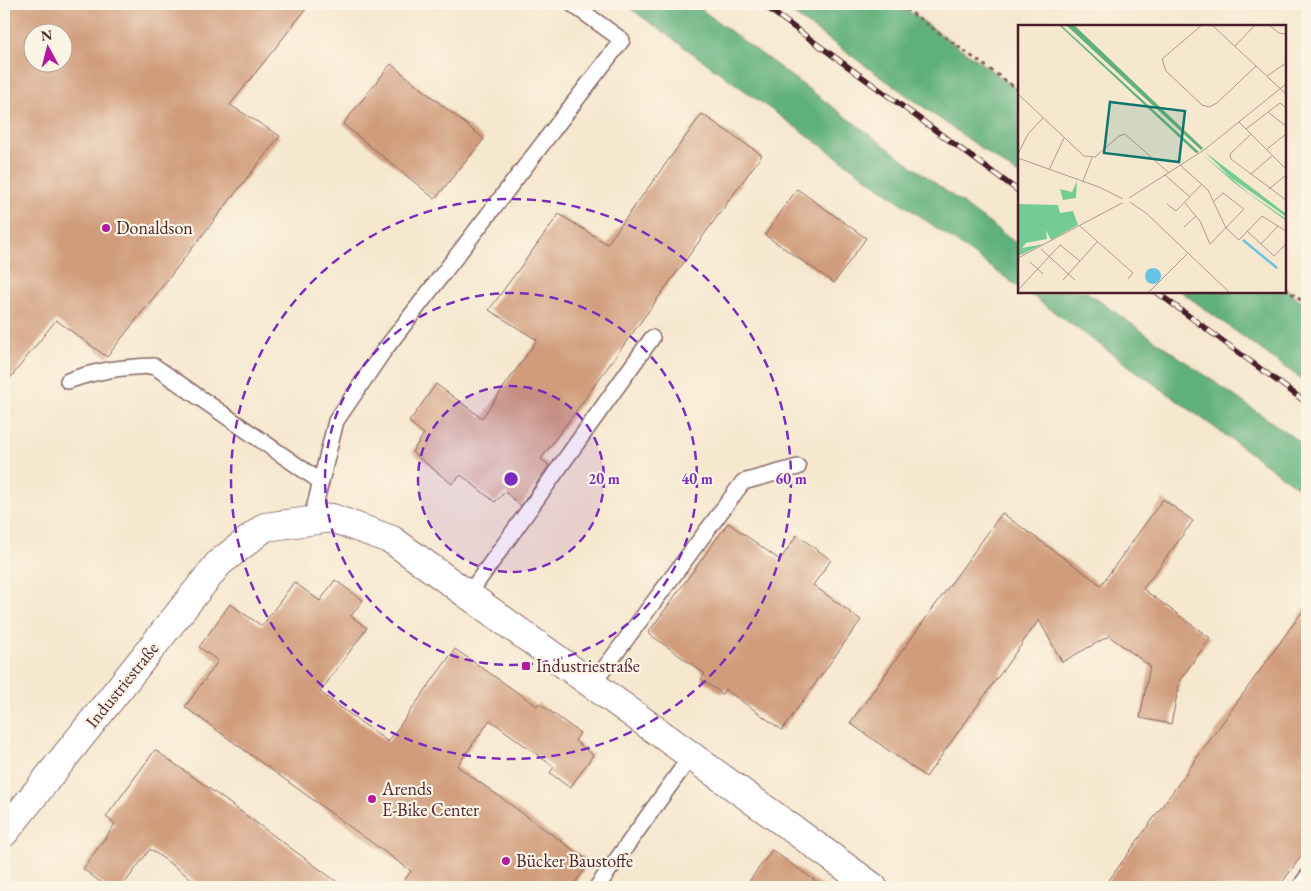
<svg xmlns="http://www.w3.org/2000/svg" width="1311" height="891" font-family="'EB Garamond',serif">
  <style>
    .forest { fill: #60b07c; stroke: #556854 }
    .building { fill: #d09c7c; fill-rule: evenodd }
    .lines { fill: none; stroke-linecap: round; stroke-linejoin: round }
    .service-casing { stroke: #866564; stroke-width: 18 }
    .minor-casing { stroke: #866564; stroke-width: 30 }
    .path { stroke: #866564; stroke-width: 3; stroke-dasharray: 4 4; stroke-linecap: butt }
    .service { stroke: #fff; stroke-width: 15 }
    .minor { stroke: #fff; stroke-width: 28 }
    .rail-casing { stroke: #4a1f2b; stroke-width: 5.5 }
    .rail { stroke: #fcf5e5; stroke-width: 4; stroke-dasharray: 11; stroke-linecap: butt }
    .ring { fill: none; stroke: #7b2cbf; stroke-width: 2.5; stroke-dasharray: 9 6 }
    .poi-dot { fill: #b5179e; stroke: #fcf5e5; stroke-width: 2 }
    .labels { text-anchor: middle; stroke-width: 4.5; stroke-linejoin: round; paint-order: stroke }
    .poi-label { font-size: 18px; fill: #4a1f2b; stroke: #fcf5e5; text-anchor: start }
    .street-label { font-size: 18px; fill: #4a1f2b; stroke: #fcf5e5 }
    .inset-river { fill: none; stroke: #67c3e5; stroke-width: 2.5 }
    .inset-road { fill: none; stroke: #b1978d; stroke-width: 1 }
    .view { fill: #0f766e; fill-opacity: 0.15; stroke: #0f766e; stroke-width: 2.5 }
    .inset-edge { fill: none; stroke: #4a1f2b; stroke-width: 2.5 }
    .centre { fill: #7b2cbf; stroke: #fcf5e5; stroke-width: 2.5 }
    .ring-label { font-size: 15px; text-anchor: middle; font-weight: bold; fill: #7b2cbf; stroke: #fcf5e5; stroke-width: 4.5; stroke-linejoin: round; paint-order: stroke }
  </style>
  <rect width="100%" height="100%" fill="#fcf5e5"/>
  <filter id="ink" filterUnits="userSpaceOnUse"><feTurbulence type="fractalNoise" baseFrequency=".02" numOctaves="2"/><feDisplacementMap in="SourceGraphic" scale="10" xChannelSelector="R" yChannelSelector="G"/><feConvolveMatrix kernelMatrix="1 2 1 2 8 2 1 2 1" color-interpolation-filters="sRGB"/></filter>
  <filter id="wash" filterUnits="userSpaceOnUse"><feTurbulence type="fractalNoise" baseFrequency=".0096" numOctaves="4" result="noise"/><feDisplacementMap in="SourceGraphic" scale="20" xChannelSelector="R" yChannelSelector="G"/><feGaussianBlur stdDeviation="1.12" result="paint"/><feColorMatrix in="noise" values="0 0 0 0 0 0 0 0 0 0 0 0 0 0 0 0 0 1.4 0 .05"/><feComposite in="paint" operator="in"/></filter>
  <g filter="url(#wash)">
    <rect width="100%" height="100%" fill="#f6e7cf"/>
    <g class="forest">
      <polygon points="624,4 694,4 1020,246 1020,288"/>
      <polygon points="779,4 899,4 1020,91 1020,176"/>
      <polygon points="1285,288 1307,305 1307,383 1180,291 1285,291"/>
      <polygon points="1025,291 1085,291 1307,447 1307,494"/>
    </g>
    <g id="blocks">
      <g class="building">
        <path d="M 4,4 L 310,4 L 230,105 L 280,136 L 107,357 L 56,320 L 4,386 ZM 32,32 L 62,32 L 62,62 L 32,62 Z"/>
        <polygon points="391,64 484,139 435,199 343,124"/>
        <polygon points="702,114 762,155 541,459 549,465 521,506 505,492 495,502 461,475 452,484 412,452 424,434 409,422 436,384 482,418 537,340 489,310 559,214 607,244"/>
        <polygon points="797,189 866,238 834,283 765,235"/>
        <polygon points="1163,499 1193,521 1143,589 1210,638 1180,680 1171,724 1140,718 1150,666 1109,636 1062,662 1039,620 926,777 850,723 1002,513 1101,585"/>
        <polygon points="728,523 780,560 797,535 831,560 813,585 861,620 782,730 725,689 722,694 701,679 705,674 648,633"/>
        <polygon points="335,580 363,600 351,616 367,628 320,692 388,742 455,649 537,706 539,703 580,733 575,741 593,755 570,788 550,773 554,767 490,720 457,766 590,862 572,887 400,887 411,871 185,707 218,661 199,647 230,604 262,626 294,582 320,601"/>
        <polygon points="1307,605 1307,848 1279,887 1104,887"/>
        <polygon points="155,750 199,781 344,887 203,887 150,849 122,887 107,887 83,869 115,824 106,817"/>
        <polygon points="772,850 824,887 745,887"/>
      </g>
    </g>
  </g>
  <g filter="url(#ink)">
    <use href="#blocks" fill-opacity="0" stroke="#866564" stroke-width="1"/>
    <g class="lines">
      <g class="service-casing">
        <g id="service">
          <path d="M 68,381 C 97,370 124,367 154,366 L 321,482"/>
          <polyline points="311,521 336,421 383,352 622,40 572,4"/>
          <polyline points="468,595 652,338"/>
          <polyline points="592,685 743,482 798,467"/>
          <polyline points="597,887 691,756"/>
          <polyline points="1300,887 1307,877"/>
        </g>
      </g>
      <g class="minor-casing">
        <polyline id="minor" points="4,833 219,563 265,527 332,518 392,540 873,887"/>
      </g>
      <g class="path">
        <polyline points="899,4 1020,91"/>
        <polyline points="1285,288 1307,305"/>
      </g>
      <use href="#service" class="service"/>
      <use href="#minor" class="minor"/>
      <g class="rail-casing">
        <g id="rail">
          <polyline points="762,4 1020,192"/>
          <polyline points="1155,291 1307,403"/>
        </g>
      </g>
      <use href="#rail" class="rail"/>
    </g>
  </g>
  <circle cx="511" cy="479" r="93" fill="#7b2cbf" fill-opacity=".12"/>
  <g class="ring">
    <circle cx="511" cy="479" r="93"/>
    <circle cx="511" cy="479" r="186"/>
    <circle cx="511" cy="479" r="280"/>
  </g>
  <g class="poi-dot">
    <circle cx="106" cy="228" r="5"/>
    <rect x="521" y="661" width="10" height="10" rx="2.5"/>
    <circle cx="372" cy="799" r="5"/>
    <circle cx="506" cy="861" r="5"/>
  </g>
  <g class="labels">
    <g class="poi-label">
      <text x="116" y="234">Donaldson</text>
      <text x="536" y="672">Industriestraße</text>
      <text x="382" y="795">Arends<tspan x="382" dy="21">E-Bike Center</tspan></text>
      <text x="516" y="867">Bücker Baustoffe</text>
    </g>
    <g class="street-label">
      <text transform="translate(122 685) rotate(-51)" y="6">Industriestraße</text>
    </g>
  </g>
  <g transform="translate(1018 25)">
    <rect width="268" height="268" fill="#f6e7cf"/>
    <path d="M 187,127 L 267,188 L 267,191 L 212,152 ZM 184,129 L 232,169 L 267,193 L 267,195 L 215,157 ZM 59,156 L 58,173 L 45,175 L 42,164 L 54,167 ZM 0,179 L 40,180 L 42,188 L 55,186 L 60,200 L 33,215 L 28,205 L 29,214 L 8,218 L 4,223 L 26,219 L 0,231 Z" fill="#75cc92"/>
    <path d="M 41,0 L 43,0 L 181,127 L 178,128 ZM 48,0 L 56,0 L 185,123 L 183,125 Z" fill="#60b07c"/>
    <path d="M127 251a8 8 0 1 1 16 0a8 8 0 1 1-16 0Z" fill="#67c3e5"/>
    <path class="inset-river" d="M 225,215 L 259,243"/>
    <path class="inset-road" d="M 184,0 L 144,34 L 148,46 L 184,80 L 191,82 L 199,78 L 238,41M 194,0 L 268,69M 251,0 L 261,8 L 268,9M 217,21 L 237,0M 249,51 L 268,38M 0,69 L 66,131 L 77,132 L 101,111 L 107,109 L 151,148M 251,88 L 268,101M 221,97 L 268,144M 228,104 L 262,78 L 268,83M 233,109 L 212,129 L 213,134 L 268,175M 249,124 L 268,109M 0,129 L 10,109 L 25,93M 0,133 L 81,162 L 105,174M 162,140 L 190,165 L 208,203 L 221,215 L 244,191 L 268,206M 31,145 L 46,113M 233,149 L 255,130M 147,150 L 172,172M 65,156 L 74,133M 251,164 L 268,150M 111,173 L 186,125 L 268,59M 112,177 L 128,188 L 211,267M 167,178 L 182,196 L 192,219 L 226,184 L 205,168 L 196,176M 149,179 L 158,186 L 184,159M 62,201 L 115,248 L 110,254M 166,202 L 178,191M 229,206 L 256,231 L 268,219M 243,219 L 260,201M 23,224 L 57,255M 0,233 L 104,178M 12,237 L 25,249M 45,255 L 79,217M 0,265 L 42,220 L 62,236M 131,267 L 169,229"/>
    <path class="view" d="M 92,77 L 167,86 L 161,137 L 86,128 Z"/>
    <rect width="268" height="268" class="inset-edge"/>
  </g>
  <circle cx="511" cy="479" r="8" class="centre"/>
  <g class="ring-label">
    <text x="604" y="484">20 m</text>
    <text x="697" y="484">40 m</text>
    <text x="791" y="484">60 m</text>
  </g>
  <rect width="1311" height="891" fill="none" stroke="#fcf5e5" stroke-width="20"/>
  <g transform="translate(48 48) rotate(353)"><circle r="24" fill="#fcf5e5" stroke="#b59f9b"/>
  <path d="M0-4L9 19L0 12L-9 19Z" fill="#b5179e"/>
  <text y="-8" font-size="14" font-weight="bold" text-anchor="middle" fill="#4a1f2b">N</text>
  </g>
</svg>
